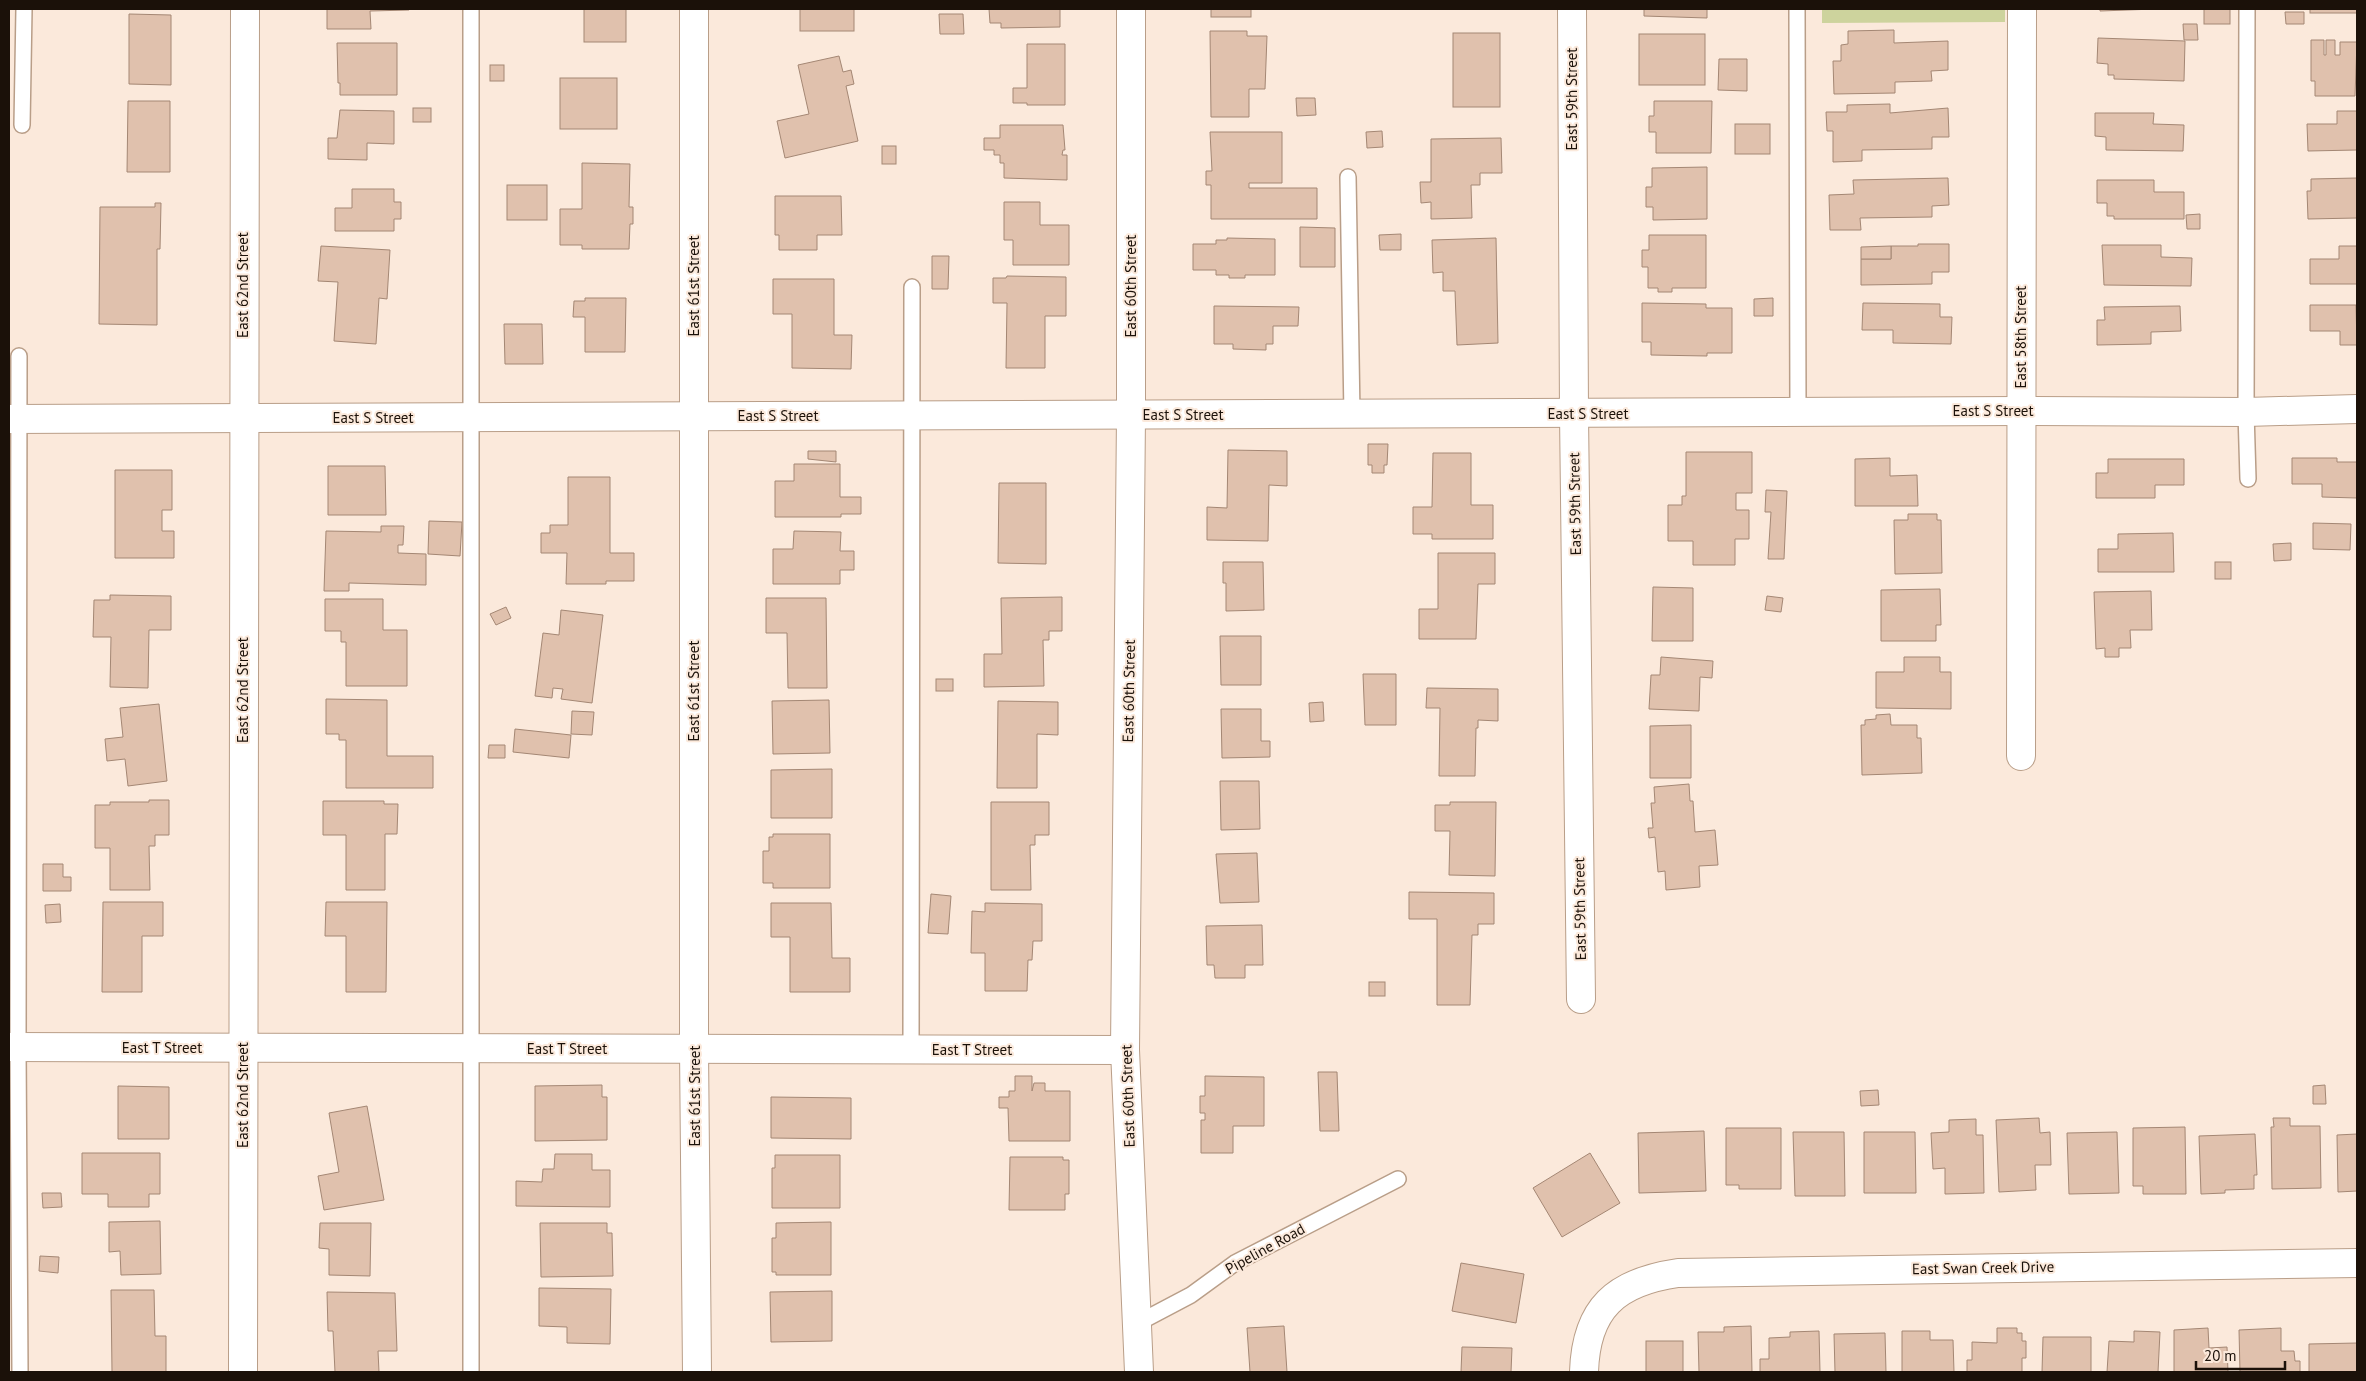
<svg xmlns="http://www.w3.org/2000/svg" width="2366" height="1381" font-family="'PT Sans',sans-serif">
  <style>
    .green { fill: #cdd39d }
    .building { fill: #e0c1ad; stroke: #a48774 }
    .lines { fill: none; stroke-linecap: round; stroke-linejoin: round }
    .lane-casing { stroke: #b99e88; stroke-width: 18 }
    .street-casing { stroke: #b99e88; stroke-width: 30 }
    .lane { stroke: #fff; stroke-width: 15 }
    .street { stroke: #fff; stroke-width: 28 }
    .labels { text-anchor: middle; stroke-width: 4; stroke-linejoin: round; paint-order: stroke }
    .street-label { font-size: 15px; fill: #1b1109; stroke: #fbe9db }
  </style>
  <rect width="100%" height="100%" fill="#fbe9db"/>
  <polygon class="green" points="1822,9 2005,9 2005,22 1822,23"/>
  <g class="building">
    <polygon points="327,9 409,9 409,10 370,11 371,29 327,29"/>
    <rect x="584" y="9" width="42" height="33"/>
    <rect x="800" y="9" width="54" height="22"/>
    <polygon points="989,9 1060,9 1060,27 1001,28 1001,23 990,23"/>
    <rect x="1211" y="9" width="40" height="8"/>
    <polygon points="1644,9 1707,9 1707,18 1644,16"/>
    <polygon points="2100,9 2155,9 2100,11"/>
    <rect x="2204" y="9" width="26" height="15"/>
    <rect x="2310" y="9" width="47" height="4"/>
    <polygon points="2285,12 2304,12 2304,24 2286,24"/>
    <polygon points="129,14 171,15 171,85 129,84"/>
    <polygon points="939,14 963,14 964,34 940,34"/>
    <polygon points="2183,24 2197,24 2198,40 2184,40"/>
    <polygon points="1894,30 1894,43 1948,41 1948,70 1931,71 1932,81 1895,82 1895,93 1834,94 1833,61 1841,61 1841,45 1848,44 1848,31"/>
    <polygon points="1210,31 1247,31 1247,36 1267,36 1265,89 1249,89 1249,117 1211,117"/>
    <rect x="1453" y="33" width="47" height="74"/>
    <rect x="1639" y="34" width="66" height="51"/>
    <polygon points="2098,38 2185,41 2184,81 2114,79 2114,75 2108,75 2108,64 2097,63"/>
    <polygon points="2311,40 2324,40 2324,55 2326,55 2326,40 2335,40 2335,55 2340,55 2340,42 2357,42 2355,96 2315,96 2315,81 2311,81"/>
    <polygon points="337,43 397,43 397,95 340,95 340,83 338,83"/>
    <polygon points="1027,44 1065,44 1065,105 1027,105 1027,103 1013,103 1013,88 1027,88"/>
    <polygon points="839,56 843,72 851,70 854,84 846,86 858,141 785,158 777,121 809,114 798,65"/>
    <polygon points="1719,59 1747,59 1747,91 1718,90"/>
    <rect x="490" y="65" width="14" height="16"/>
    <rect x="560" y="78" width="57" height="51"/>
    <polygon points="1296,98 1315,98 1316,115 1297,116"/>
    <polygon points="128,101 170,101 170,172 127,172"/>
    <polygon points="1654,101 1712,101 1711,153 1656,153 1656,132 1649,132 1649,116 1654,116"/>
    <polygon points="1890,104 1890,113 1948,108 1949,137 1932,137 1932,149 1862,150 1862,161 1833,162 1833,131 1827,131 1826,112 1847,112 1847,105"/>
    <rect x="413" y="108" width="18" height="14"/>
    <polygon points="340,110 394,111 394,144 367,143 367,160 328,159 328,138 337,138"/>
    <polygon points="2337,111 2357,111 2357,150 2308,151 2307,124 2337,124"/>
    <polygon points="2095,113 2154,113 2153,124 2184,125 2183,151 2106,150 2106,137 2095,136"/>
    <rect x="1735" y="124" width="35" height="30"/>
    <polygon points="1000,125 1063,125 1065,150 1063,150 1062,155 1067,155 1067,180 1004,178 1004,163 1000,163 1000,155 994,155 994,150 984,150 984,138 1000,138"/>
    <polygon points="1382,131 1383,147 1367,148 1366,132"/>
    <polygon points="1210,132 1282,132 1282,183 1249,183 1249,188 1317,188 1317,219 1211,219 1211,185 1206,185 1206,171 1212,171"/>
    <polygon points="1501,138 1502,173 1480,173 1480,185 1471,185 1472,218 1431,219 1431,202 1421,203 1420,182 1431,182 1431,139"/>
    <rect x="882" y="146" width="14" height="18"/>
    <polygon points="582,163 630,164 629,207 633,207 633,224 630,224 629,249 582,249 582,245 560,245 560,209 582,209"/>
    <polygon points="1707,167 1707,219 1653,220 1653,207 1646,207 1646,187 1652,187 1652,168"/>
    <polygon points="1948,178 1949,205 1932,206 1932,217 1860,218 1861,230 1830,230 1829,195 1854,194 1853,180"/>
    <polygon points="2357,178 2357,218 2308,219 2307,191 2311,191 2311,179"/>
    <polygon points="2097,180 2154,180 2154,192 2184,192 2184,219 2114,219 2114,216 2107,216 2107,203 2097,203"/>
    <rect x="507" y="185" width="40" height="35"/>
    <polygon points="352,189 394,189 394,202 401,202 401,219 394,219 394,231 335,231 335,208 352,208"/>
    <polygon points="775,196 841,196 842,235 817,235 817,250 779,250 779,235 775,235"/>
    <polygon points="1004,202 1040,202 1040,225 1069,225 1069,265 1013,265 1013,240 1004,240"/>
    <polygon points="155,203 161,203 160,249 157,249 157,325 99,324 100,207 155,207"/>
    <polygon points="2200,214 2200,229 2187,229 2186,215"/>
    <polygon points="1300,227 1335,228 1335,267 1300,267"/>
    <polygon points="1401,234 1401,250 1380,250 1379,235"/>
    <polygon points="1649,235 1706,235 1706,288 1672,288 1672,292 1658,292 1658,288 1648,288 1648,267 1642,267 1642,250 1649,250"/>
    <polygon points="1227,238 1275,239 1275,275 1245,275 1245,278 1229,278 1229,275 1216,275 1216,270 1193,270 1193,244 1216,244 1216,240 1227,240"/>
    <polygon points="1496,238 1498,343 1457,345 1455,291 1443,291 1443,272 1433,273 1432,240"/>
    <polygon points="1918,244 1949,244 1949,272 1932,272 1932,284 1861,285 1861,259 1891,259 1891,246 1918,246"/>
    <polygon points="2102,245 2161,245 2161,257 2192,258 2191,286 2104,285"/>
    <polygon points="321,246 390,250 387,299 379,298 376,344 334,341 338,282 318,281"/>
    <polygon points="1891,246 1891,259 1861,259 1861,247"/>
    <polygon points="2339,246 2357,246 2357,284 2310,284 2310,259 2339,259"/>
    <polygon points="932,256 949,256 948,289 932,289"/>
    <polygon points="1007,276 1066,277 1066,316 1045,316 1045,368 1006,368 1007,303 993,303 993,278 1006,278"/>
    <polygon points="773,279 834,279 834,335 852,335 851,369 792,368 792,314 773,314"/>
    <polygon points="585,298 626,298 625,352 585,352 585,317 573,317 574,301 585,301"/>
    <polygon points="1773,298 1773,316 1754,316 1754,299"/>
    <polygon points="1642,303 1706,304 1706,308 1732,308 1732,353 1707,353 1707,356 1651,355 1651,342 1642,342"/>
    <polygon points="1863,303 1940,304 1940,317 1952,317 1951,344 1893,343 1893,330 1862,330"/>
    <polygon points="2310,305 2356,305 2357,345 2340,345 2340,331 2310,331"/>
    <polygon points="1214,306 1299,307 1298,326 1273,326 1273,344 1266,344 1266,350 1233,349 1233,344 1214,344"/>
    <polygon points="2180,306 2181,331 2151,332 2151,344 2097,345 2097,320 2105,320 2104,307"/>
    <polygon points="504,324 542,324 543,364 505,364"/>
    <polygon points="1368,444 1388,444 1387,465 1384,465 1384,473 1372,473 1372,465 1368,465"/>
    <polygon points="1228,450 1287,451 1287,486 1269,485 1268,541 1207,540 1207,507 1227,508"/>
    <polygon points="808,451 836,451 836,462 808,459"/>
    <polygon points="1686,452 1752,452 1752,493 1736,493 1736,510 1749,510 1749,539 1735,539 1735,565 1693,565 1693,541 1668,541 1668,505 1682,505 1682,496 1686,496"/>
    <polygon points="1433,453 1471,453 1471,505 1493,505 1493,539 1432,539 1432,534 1413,534 1413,507 1432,507"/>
    <polygon points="1890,458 1890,476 1917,475 1918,506 1855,506 1855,459"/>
    <polygon points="2292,458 2337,458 2337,462 2357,462 2357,498 2322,497 2322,484 2292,484"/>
    <polygon points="2108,459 2184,459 2184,485 2155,485 2155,498 2096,498 2096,473 2108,473"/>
    <polygon points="794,464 840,464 840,497 861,497 861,514 841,514 841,517 775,517 775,481 794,481"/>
    <polygon points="328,466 385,466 386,515 328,515"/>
    <polygon points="115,470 172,470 172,510 162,510 162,531 174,531 174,558 115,558"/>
    <polygon points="568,477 610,477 610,553 634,553 634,581 606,581 606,584 566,584 567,553 541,553 541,533 550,533 550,525 568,525"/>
    <polygon points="999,483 1046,483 1046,564 998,563"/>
    <polygon points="1766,490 1787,491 1784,559 1768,559 1771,512 1765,512"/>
    <polygon points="1908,514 1937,514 1937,520 1941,520 1942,573 1895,574 1894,520 1908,520"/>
    <polygon points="429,521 462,522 460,556 428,554"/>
    <polygon points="2313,523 2351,524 2350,550 2313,549"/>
    <polygon points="381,526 404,526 403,545 398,545 398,553 426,554 426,585 349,583 349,591 324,591 326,531 381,532"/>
    <polygon points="794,531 841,532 840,551 854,551 854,570 840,570 840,584 773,584 773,549 793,549"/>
    <polygon points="2173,533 2174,572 2098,572 2098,549 2118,549 2118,534"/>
    <polygon points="2291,543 2291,560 2274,561 2273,544"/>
    <polygon points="1438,553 1495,553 1495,584 1478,584 1476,639 1419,639 1419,609 1438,609"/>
    <polygon points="1223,562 1263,562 1264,610 1226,611 1226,583 1223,583"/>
    <rect x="2215" y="562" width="16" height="17"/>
    <polygon points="1653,587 1693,588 1693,641 1652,641"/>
    <polygon points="1940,589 1941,625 1936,625 1936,641 1881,641 1881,590"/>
    <polygon points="2151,591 2152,630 2130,630 2131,648 2119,648 2119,657 2105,657 2105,648 2096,649 2094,592"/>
    <polygon points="110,595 171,596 171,630 149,630 148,688 110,687 111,637 93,637 94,600 110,600"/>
    <polygon points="1767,596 1783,598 1781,612 1765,610"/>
    <polygon points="1062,597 1062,631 1049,631 1049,640 1043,640 1044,686 984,687 984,654 1002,654 1001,598"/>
    <polygon points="766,598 826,598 827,688 788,688 787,633 766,633"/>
    <polygon points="325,599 383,599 383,630 407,630 407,686 346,686 346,642 341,642 341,631 325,631"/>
    <polygon points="506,607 511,618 496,625 490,614"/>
    <polygon points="561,610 603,615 592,703 561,699 563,689 553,688 552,698 535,696 543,633 559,635"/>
    <polygon points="1220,636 1261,636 1261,685 1221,685"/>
    <polygon points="1661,657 1713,661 1712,678 1700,677 1699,711 1649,709 1651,675 1660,675"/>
    <polygon points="1904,657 1940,657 1940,672 1951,672 1951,709 1876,708 1876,672 1904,672"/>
    <polygon points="1363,674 1396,674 1396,725 1365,725"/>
    <rect x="936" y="679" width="17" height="12"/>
    <polygon points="1427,688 1498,689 1498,721 1478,720 1478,728 1476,728 1475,776 1439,776 1440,708 1426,708"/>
    <polygon points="326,699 387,700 387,756 433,756 433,788 346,788 346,740 339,740 339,734 326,734"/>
    <polygon points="829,700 830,753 773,754 772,701"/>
    <polygon points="998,701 1058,702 1058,735 1037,734 1037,788 997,788"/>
    <polygon points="1323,702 1324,721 1310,722 1309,703"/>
    <polygon points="159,704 167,781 128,786 125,759 107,761 105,739 123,737 120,708"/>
    <polygon points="1221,709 1261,709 1261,741 1270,741 1270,757 1222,758"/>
    <polygon points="572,711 594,712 592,735 571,734"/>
    <polygon points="1890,714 1891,725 1917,725 1917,738 1921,738 1922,773 1862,775 1861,725 1865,725 1865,720 1876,719 1876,715"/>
    <polygon points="1691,725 1691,778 1650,778 1650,726"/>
    <polygon points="515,729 571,735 569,758 513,752"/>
    <polygon points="489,745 505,745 505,758 488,758"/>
    <polygon points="832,769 832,818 771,818 771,770"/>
    <polygon points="1220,781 1259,781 1260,829 1221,830"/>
    <polygon points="1689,784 1690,801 1693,801 1695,832 1715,830 1718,865 1699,866 1700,887 1666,890 1665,871 1658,872 1655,837 1649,838 1648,828 1653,828 1651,803 1655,803 1654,787"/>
    <polygon points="149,800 169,800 169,835 155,835 155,846 149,846 150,890 110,890 110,848 95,848 95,805 110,805 110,802 149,802"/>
    <polygon points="323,801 384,801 384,804 398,804 397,834 385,834 385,890 346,890 346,835 323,835"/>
    <polygon points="991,802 1049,802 1049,835 1035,835 1035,845 1030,845 1031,890 991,890"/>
    <polygon points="1450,802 1496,802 1495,876 1449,875 1450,831 1435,831 1435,805 1450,805"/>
    <polygon points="773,834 830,834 830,888 773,888 773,883 763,883 763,851 769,851 769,837 773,837"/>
    <polygon points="1257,853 1259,902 1220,903 1216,854"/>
    <polygon points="43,864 63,864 63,877 71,877 71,891 43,891"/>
    <polygon points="1409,892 1494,893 1494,924 1478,924 1478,935 1472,935 1470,1005 1437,1005 1437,919 1409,919"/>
    <polygon points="931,894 951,896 948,934 928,933"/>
    <polygon points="103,902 163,902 163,936 142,936 142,992 102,992"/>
    <polygon points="326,902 387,902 386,992 346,992 346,936 325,936"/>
    <polygon points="771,903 831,903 832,958 850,958 850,992 790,992 790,937 771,937"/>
    <polygon points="985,903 1042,904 1042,941 1033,941 1032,960 1028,960 1027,991 985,991 985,953 971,953 972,911 985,912"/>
    <polygon points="60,904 61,922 46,923 45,905"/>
    <polygon points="1262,925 1263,965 1245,965 1245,978 1215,978 1214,965 1207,965 1206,926"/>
    <rect x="1369" y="982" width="16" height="14"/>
    <polygon points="1318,1072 1337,1072 1339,1131 1320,1131"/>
    <polygon points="1015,1076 1032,1076 1032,1091 1034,1083 1045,1083 1045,1091 1070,1091 1070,1141 1009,1141 1008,1108 999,1108 999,1097 1009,1097 1009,1091 1015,1091"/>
    <polygon points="1205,1076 1264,1077 1264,1126 1233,1126 1233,1153 1201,1153 1201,1120 1205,1120 1205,1113 1200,1113 1200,1096 1205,1096"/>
    <polygon points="602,1085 602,1097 607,1097 607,1140 535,1141 535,1086"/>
    <polygon points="2325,1085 2326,1104 2313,1104 2313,1086"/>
    <polygon points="118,1086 169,1087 169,1139 118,1139"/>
    <polygon points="1878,1090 1879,1105 1861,1106 1860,1091"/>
    <polygon points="771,1097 851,1098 851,1139 771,1138"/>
    <polygon points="367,1106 384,1200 324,1210 318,1176 339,1172 329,1113"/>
    <polygon points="2039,1118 2040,1133 2050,1132 2051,1165 2035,1165 2036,1190 1999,1192 1996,1120"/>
    <polygon points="2273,1118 2290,1118 2290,1126 2320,1126 2321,1188 2272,1189 2271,1127 2274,1127"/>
    <polygon points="1976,1119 1976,1135 1983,1135 1984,1193 1945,1194 1945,1168 1933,1169 1931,1133 1949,1132 1949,1120"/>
    <polygon points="2185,1127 2186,1194 2143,1194 2143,1186 2133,1186 2133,1128"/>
    <polygon points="1726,1128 1781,1128 1781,1189 1739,1189 1739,1185 1726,1185"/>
    <polygon points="1704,1131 1706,1191 1639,1193 1638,1133"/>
    <polygon points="1793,1132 1844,1132 1845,1196 1795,1196"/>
    <polygon points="1864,1132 1915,1132 1916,1193 1864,1193"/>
    <polygon points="2117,1132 2119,1193 2069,1194 2067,1133"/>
    <polygon points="2255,1134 2257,1175 2254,1175 2254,1189 2225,1190 2225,1193 2201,1194 2199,1136"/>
    <polygon points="2357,1134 2357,1191 2338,1192 2337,1135"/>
    <polygon points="82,1153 160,1153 160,1194 149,1194 149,1207 108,1207 108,1194 82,1194"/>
    <polygon points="1590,1153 1620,1203 1562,1237 1533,1188"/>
    <polygon points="555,1154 592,1154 592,1170 610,1170 610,1207 516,1206 516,1181 542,1182 543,1169 554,1169"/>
    <polygon points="775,1155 840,1155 840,1208 772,1208 772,1168 775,1168"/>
    <polygon points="1010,1157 1063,1157 1063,1160 1069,1160 1069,1194 1065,1194 1065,1210 1009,1210"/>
    <polygon points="42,1193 61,1193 62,1207 43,1208"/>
    <polygon points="160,1221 161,1274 121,1275 120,1251 109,1252 109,1222"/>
    <polygon points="831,1222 831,1275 776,1275 776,1272 772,1272 772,1238 776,1238 776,1223"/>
    <polygon points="320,1223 371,1223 370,1276 329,1275 329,1249 319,1248"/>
    <polygon points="540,1223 607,1223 607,1233 612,1233 613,1276 541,1277"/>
    <polygon points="40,1256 59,1257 58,1273 39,1271"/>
    <polygon points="1461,1263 1524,1274 1516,1323 1452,1311"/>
    <polygon points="539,1288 611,1289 610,1344 567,1343 567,1327 539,1326"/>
    <polygon points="111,1290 154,1290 155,1336 166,1336 166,1372 112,1372"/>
    <polygon points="832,1291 832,1341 771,1342 770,1292"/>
    <polygon points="327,1292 395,1293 397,1351 378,1351 379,1372 335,1372 333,1331 328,1331"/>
    <polygon points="1284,1326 1287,1372 1250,1372 1247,1328"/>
    <polygon points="1751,1326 1752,1372 1699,1372 1698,1332 1724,1332 1724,1327"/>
    <polygon points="1997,1328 2017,1328 2017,1333 2022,1333 2022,1341 2026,1341 2026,1358 2022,1358 2022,1372 1967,1372 1967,1360 1972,1360 1972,1342 1997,1343"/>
    <polygon points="2208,1328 2209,1348 2227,1347 2228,1372 2174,1372 2174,1330"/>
    <polygon points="2281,1328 2281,1351 2294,1351 2295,1361 2300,1361 2300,1372 2240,1372 2239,1330"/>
    <polygon points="1819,1331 1820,1372 1760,1372 1760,1359 1769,1359 1769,1338 1790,1337 1790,1332"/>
    <polygon points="1902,1331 1930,1331 1930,1340 1953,1340 1954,1372 1902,1372"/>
    <polygon points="2134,1331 2160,1332 2158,1372 2107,1372 2109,1341 2134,1342"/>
    <polygon points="1885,1333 1886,1372 1835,1372 1834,1334"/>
    <polygon points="2043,1337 2091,1337 2091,1372 2042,1372"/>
    <rect x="1646" y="1341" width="37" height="31"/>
    <polygon points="2357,1343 2357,1372 2309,1372 2309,1344"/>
    <polygon points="1462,1347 1512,1348 1511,1372 1461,1372"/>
  </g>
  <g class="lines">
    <g class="lane-casing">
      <g id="lane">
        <polyline points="471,9 471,1372"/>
        <polyline points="1797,9 1798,413"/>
        <polyline points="2247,9 2246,412 2248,479"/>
        <polyline points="22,125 24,9"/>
        <polyline points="1348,177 1352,415"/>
        <polyline points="19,356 18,1047 20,1372"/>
        <polyline points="911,1050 912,287"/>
        <polyline points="1136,1324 1191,1295 1235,1263 1398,1179"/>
      </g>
    </g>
    <g class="street-casing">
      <g id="street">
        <polyline points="694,9 694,1049 697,1372"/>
        <polyline points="1131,9 1131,415 1125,1050 1139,1372"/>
        <polyline points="1572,9 1574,414 1581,999"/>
        <polyline points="9,419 2021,411 2246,412 2357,409"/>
        <polyline points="2021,756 2022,9"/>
        <polyline points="9,1047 1125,1050"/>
        <polyline points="243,1372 245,9"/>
        <path d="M 1584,1372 C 1586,1308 1616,1282 1678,1273 L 2357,1263"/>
      </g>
    </g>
    <use href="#lane" class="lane"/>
    <use href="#street" class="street"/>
  </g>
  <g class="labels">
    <g class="street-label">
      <text transform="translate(1572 99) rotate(-90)" y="5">East 59th Street</text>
      <text transform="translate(243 285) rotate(-90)" y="5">East 62nd Street</text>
      <text transform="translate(694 286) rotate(-90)" y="5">East 61st Street</text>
      <text transform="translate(1131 286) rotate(-90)" y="5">East 60th Street</text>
      <text transform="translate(2021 337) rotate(-90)" y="5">East 58th Street</text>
      <text x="1993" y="416">East S Street</text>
      <text x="1588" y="419">East S Street</text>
      <text x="1183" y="420">East S Street</text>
      <text x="778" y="421">East S Street</text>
      <text x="373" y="423">East S Street</text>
      <text transform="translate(1575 504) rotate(-91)" y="5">East 59th Street</text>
      <text transform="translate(243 690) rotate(-90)" y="5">East 62nd Street</text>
      <text transform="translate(694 691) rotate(-90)" y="5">East 61st Street</text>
      <text transform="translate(1129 691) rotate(-89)" y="5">East 60th Street</text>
      <text transform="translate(1580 909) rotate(-91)" y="5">East 59th Street</text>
      <text x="162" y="1053">East T Street</text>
      <text x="567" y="1054">East T Street</text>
      <text x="972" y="1055">East T Street</text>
      <text transform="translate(243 1095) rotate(-90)" y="5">East 62nd Street</text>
      <text transform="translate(695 1096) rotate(-90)" y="5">East 61st Street</text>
      <text transform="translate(1128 1096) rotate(-92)" y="5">East 60th Street</text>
      <text transform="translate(1265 1249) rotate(-29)" y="5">Pipeline Road</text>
      <text transform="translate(1983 1268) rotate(-1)" y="5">East Swan Creek Drive</text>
    </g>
  </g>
  <rect width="2366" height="1381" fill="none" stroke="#1b1109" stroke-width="20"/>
  <path d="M2196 1361v8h89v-8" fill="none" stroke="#1b1109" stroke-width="2.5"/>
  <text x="2204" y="1361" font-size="15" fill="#1b1109" stroke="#fbe9db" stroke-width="4" paint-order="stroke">20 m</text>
</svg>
